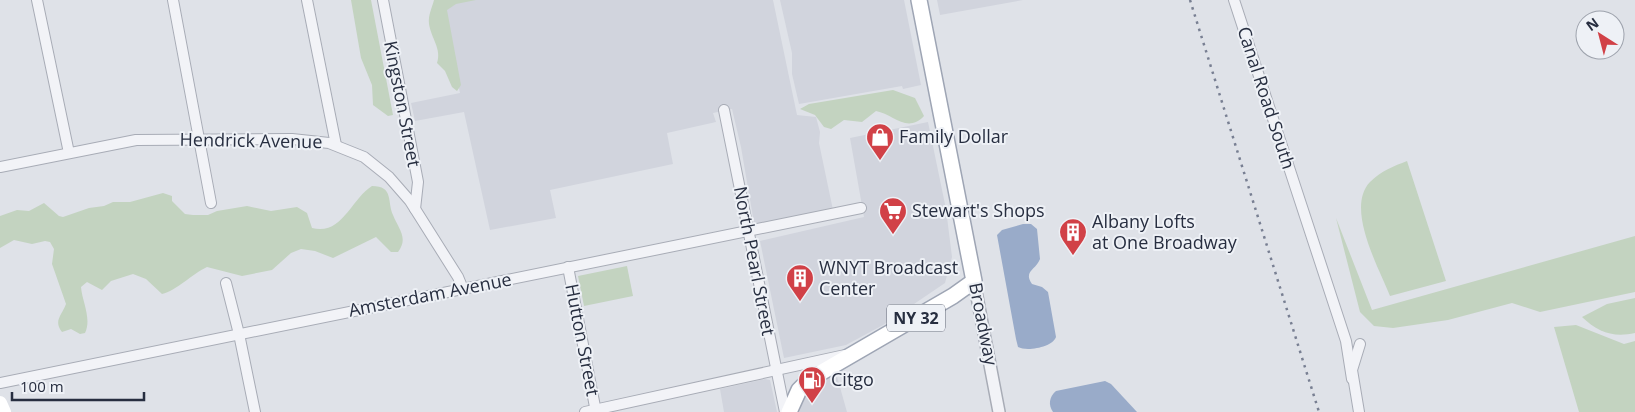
<svg xmlns="http://www.w3.org/2000/svg" width="1635" height="412" font-family="'Open Sans',sans-serif">
  <style>
    .built { fill: #d1d4dd }
    .green { fill: #c3d3c0 }
    .water { fill: #99abc9 }
    .lines { fill: none; stroke-linecap: round; stroke-linejoin: round }
    .minor-casing { stroke: #a8acb6; stroke-width: 12 }
    .tertiary-casing { stroke: #a8acb6; stroke-width: 14 }
    .primary-casing { stroke: #9ea5b4; stroke-width: 18 }
    .minor { stroke: #f2f3f7; stroke-width: 10 }
    .tertiary { stroke: #f2f3f7; stroke-width: 11 }
    .secondary { stroke: #fff; stroke-width: 14 }
    .primary { stroke: #fff; stroke-width: 15 }
    .rail { stroke: #787f92; stroke-width: 2.5; stroke-dasharray: 2.5 5; stroke-linecap: butt }
    .labels { text-anchor: middle; stroke-width: 4; stroke-linejoin: round; paint-order: stroke }
    .shield { fill: #eef1f6; stroke: #636877; stroke-width: 1 }
    .shield-label { font-size: 16px; font-weight: bold; fill: #272e40 }
    .street-label { font-size: 18px; fill: #272e40; stroke: #eef1f6 }
    .poi-label { font-size: 18px; fill: #272e40; stroke: #eef1f6; text-anchor: start }
  </style>
  <rect width="100%" height="100%" fill="#dfe2e8"/>
  <g class="built">
    <polygon points="455,0 773,0 797,115 816,117 820,132 819,143 833,210 757,225 754,223 741,147 732,109 713,113 716,122 667,133 673,164 550,190 556,218 490,230 464,112 415,121 411,103 460,93 441,4"/>
    <polygon points="780,0 904,0 921,85 903,89 902,86 799,104 792,74 792,53"/>
    <polygon points="937,0 1023,0 940,15"/>
    <polygon points="928,122 946,209 952,257 945,283 883,325 846,345 784,358 760,241 864,217 850,138"/>
    <polygon points="836,373 847,412 795,412 797,404 813,385"/>
    <polygon points="765,379 770,380 777,412 724,412 720,389"/>
  </g>
  <g class="green">
    <polygon points="351,0 371,0 393,115 388,116 373,105 372,85 361,58"/>
    <path d="M 434,0 L 476,0 L 456,4 L 447,10 L 461,85 L 457,91 L 452,87 L 445,71 L 437,63 C 442,49 431,38 429,24 C 428,15 432,8 434,0 Z"/>
    <path d="M 893,90 L 915,98 L 924,116 C 907,134 893,114 876,111 L 862,122 L 844,120 L 831,129 L 824,127 L 815,115 L 800,109 L 809,104 Z"/>
    <path d="M 1407,161 L 1446,281 L 1390,296 C 1379,268 1345,208 1370,182 C 1381,171 1394,166 1407,161 Z"/>
    <path d="M 372,186 C 394,186 387,202 393,215 C 398,228 409,238 398,252 L 391,252 L 376,237 L 333,258 L 315,251 L 301,249 L 291,253 L 272,270 L 242,276 L 207,267 C 192,274 176,291 162,294 L 146,279 L 133,274 L 111,281 L 102,290 L 87,282 L 81,287 C 82,301 92,319 85,333 L 80,334 L 71,329 L 62,332 C 53,321 62,315 66,304 L 52,264 L 54,249 L 50,242 L 45,241 L 32,244 L 14,240 L 0,248 L 0,216 L 17,210 L 29,211 L 44,203 L 59,216 L 63,217 L 89,208 L 104,206 L 113,202 L 130,202 L 163,193 L 172,196 L 172,201 L 185,214 L 193,215 L 208,215 L 217,211 L 247,206 L 271,211 L 297,207 L 307,213 L 312,228 C 342,236 351,199 372,186 Z"/>
    <polygon points="1336,218 1372,310 1635,236 1635,292 1540,312 1512,303 1448,320 1393,328 1374,326 1360,312"/>
    <polygon points="627,266 633,296 584,306 578,276"/>
    <path d="M 1635,298 L 1635,333 C 1613,338 1598,332 1582,317 L 1607,304 Z"/>
    <polygon points="1576,325 1624,344 1635,341 1635,412 1579,412 1554,327"/>
  </g>
  <g class="water">
    <path d="M 1023,224 L 1031,224 L 1037,229 L 1040,259 C 1036,270 1023,271 1032,284 L 1042,287 L 1048,292 L 1056,337 C 1053,347 1027,352 1018,347 L 1016,339 L 997,235 L 1002,230 Z"/>
    <path d="M 1105,381 L 1111,384 L 1137,412 L 1053,412 C 1048,405 1049,397 1056,391 Z"/>
  </g>
  <g class="lines">
    <g class="minor-casing">
      <g id="minor">
        <polyline points="37,0 69,153"/>
        <polyline points="173,0 211,203"/>
        <polyline points="307,0 336,145"/>
        <polyline points="383,0 418,182 415,209"/>
        <polyline points="1234,0 1346,341 1352,379"/>
        <polyline points="724,110 785,412"/>
        <polyline points="0,167 136,140 292,139 329,143 364,157 389,177 410,201 458,277 463,289"/>
        <polyline points="568,267 596,412"/>
        <polyline points="226,283 239,334 255,412"/>
        <polyline points="0,383 861,208"/>
        <polyline points="585,412 845,355"/>
        <polyline points="1359,412 1352,370 1360,344"/>
      </g>
    </g>
    <g class="tertiary-casing">
      <polyline id="tertiary" points="974,281 999,412"/>
    </g>
    <g class="primary-casing">
      <polyline id="primary" points="789,412 799,390 810,379 953,296 974,281 919,0"/>
    </g>
    <use href="#minor" class="minor"/>
    <use href="#tertiary" class="tertiary"/>
    <polyline class="secondary" points="0,403 4,412"/>
    <use href="#primary" class="primary"/>
    <polyline class="rail" points="1190,0 1319,412"/>
  </g>
  <defs>
    <g id="shop-pin" transform="scale(1.4375)"><path d="M0 17L-7.5 6A9.5 9.5 0 1 1 7.5 6Z" fill="#d14147" stroke="#eef1f6"/><path d="M-5-2.5h2.3a2.7 3.5 0 0 1 5.4 0H5L5.5 6h-11ZM-1.5-2.5h3a1.5 2.3 0 0 0-3 0Z" fill="#fff"/></g>
    <g id="supermarket-pin" transform="scale(1.4375)"><path d="M0 17L-7.5 6A9.5 9.5 0 1 1 7.5 6Z" fill="#d14147" stroke="#eef1f6"/><path d="M-6-5.5h2.5l.6 2H6L4.5 2H-2.5L-4.4-4H-6ZM-1.5 3.2a1.3 1.3 0 1 0 .1 0ZM3 3.2a1.3 1.3 0 1 0 .1 0Z" fill="#fff"/></g>
    <g id="building-pin" transform="scale(1.4375)"><path d="M0 17L-7.5 6A9.5 9.5 0 1 1 7.5 6Z" fill="#d14147" stroke="#eef1f6"/><path d="M-4-6H4V6H1V3H-1V6H-4ZM-2.5-4.3h1.7v1.8h-1.7ZM.8-4.3h1.7v1.8H.8ZM-2.5-1h1.7V.8h-1.7ZM.8-1h1.7V.8H.8Z" fill="#fff"/></g>
    <g id="fuel-pin" transform="scale(1.4375)"><path d="M0 17L-7.5 6A9.5 9.5 0 1 1 7.5 6Z" fill="#d14147" stroke="#eef1f6"/><path d="M-5.5-6h7V0h2V4h1.3V-2.5L3-4.5l.8-.8L6-3V5H2.5V1h-1V6h-7ZM-4.2-4.7v3.2H.2V-4.7Z" fill="#fff"/></g>
  </defs>
  <g fill-rule="evenodd">
    <use href="#shop-pin" x="880" y="137"/>
    <use href="#supermarket-pin" x="893" y="211"/>
    <use href="#building-pin" x="1073" y="232"/>
    <use href="#building-pin" x="800" y="278"/>
    <use href="#fuel-pin" x="812" y="380"/>
  </g>
  <g class="labels">
    <rect class="shield" x="887" y="304.5" width="58" height="27" rx="4"/>
    <g class="shield-label">
      <text x="916" y="324">NY 32</text>
    </g>
    <g class="street-label">
      <text transform="translate(1266 98) rotate(72)" y="6">Canal Road South</text>
      <text transform="translate(402 104) rotate(79)" y="6">Kingston Street</text>
      <text transform="translate(251 141) rotate(1)" y="6">Hendrick Avenue</text>
      <text transform="translate(754 261) rotate(79)" y="6">North Pearl Street</text>
      <text transform="translate(430 295) rotate(-11)" y="6">Amsterdam Avenue</text>
      <text transform="translate(983 324) rotate(79)" y="6">Broadway</text>
      <text transform="translate(582 340) rotate(79)" y="6">Hutton Street</text>
    </g>
    <g class="poi-label">
      <text x="899" y="143">Family Dollar</text>
      <text x="912" y="217">Stewart's Shops</text>
      <text x="1092" y="228">Albany Lofts<tspan x="1092" dy="21">at One Broadway</tspan></text>
      <text x="819" y="274">WNYT Broadcast<tspan x="819" dy="21">Center</tspan></text>
      <text x="831" y="386">Citgo</text>
    </g>
  </g>
  <g transform="translate(1600 35) rotate(324)"><circle r="24" fill="#eef1f6" stroke="#9ea3ad"/>
  <path d="M0-4L9 19L0 12L-9 19Z" fill="#d14147"/>
  <text y="-8" font-size="14" font-weight="bold" text-anchor="middle" fill="#272e40">N</text>
  </g>
  <path d="M12 392v8h132v-8" fill="none" stroke="#272e40" stroke-width="2.5"/>
  <text x="20" y="392" font-size="15" fill="#272e40" stroke="#eef1f6" stroke-width="4" paint-order="stroke">100 m</text>
</svg>
